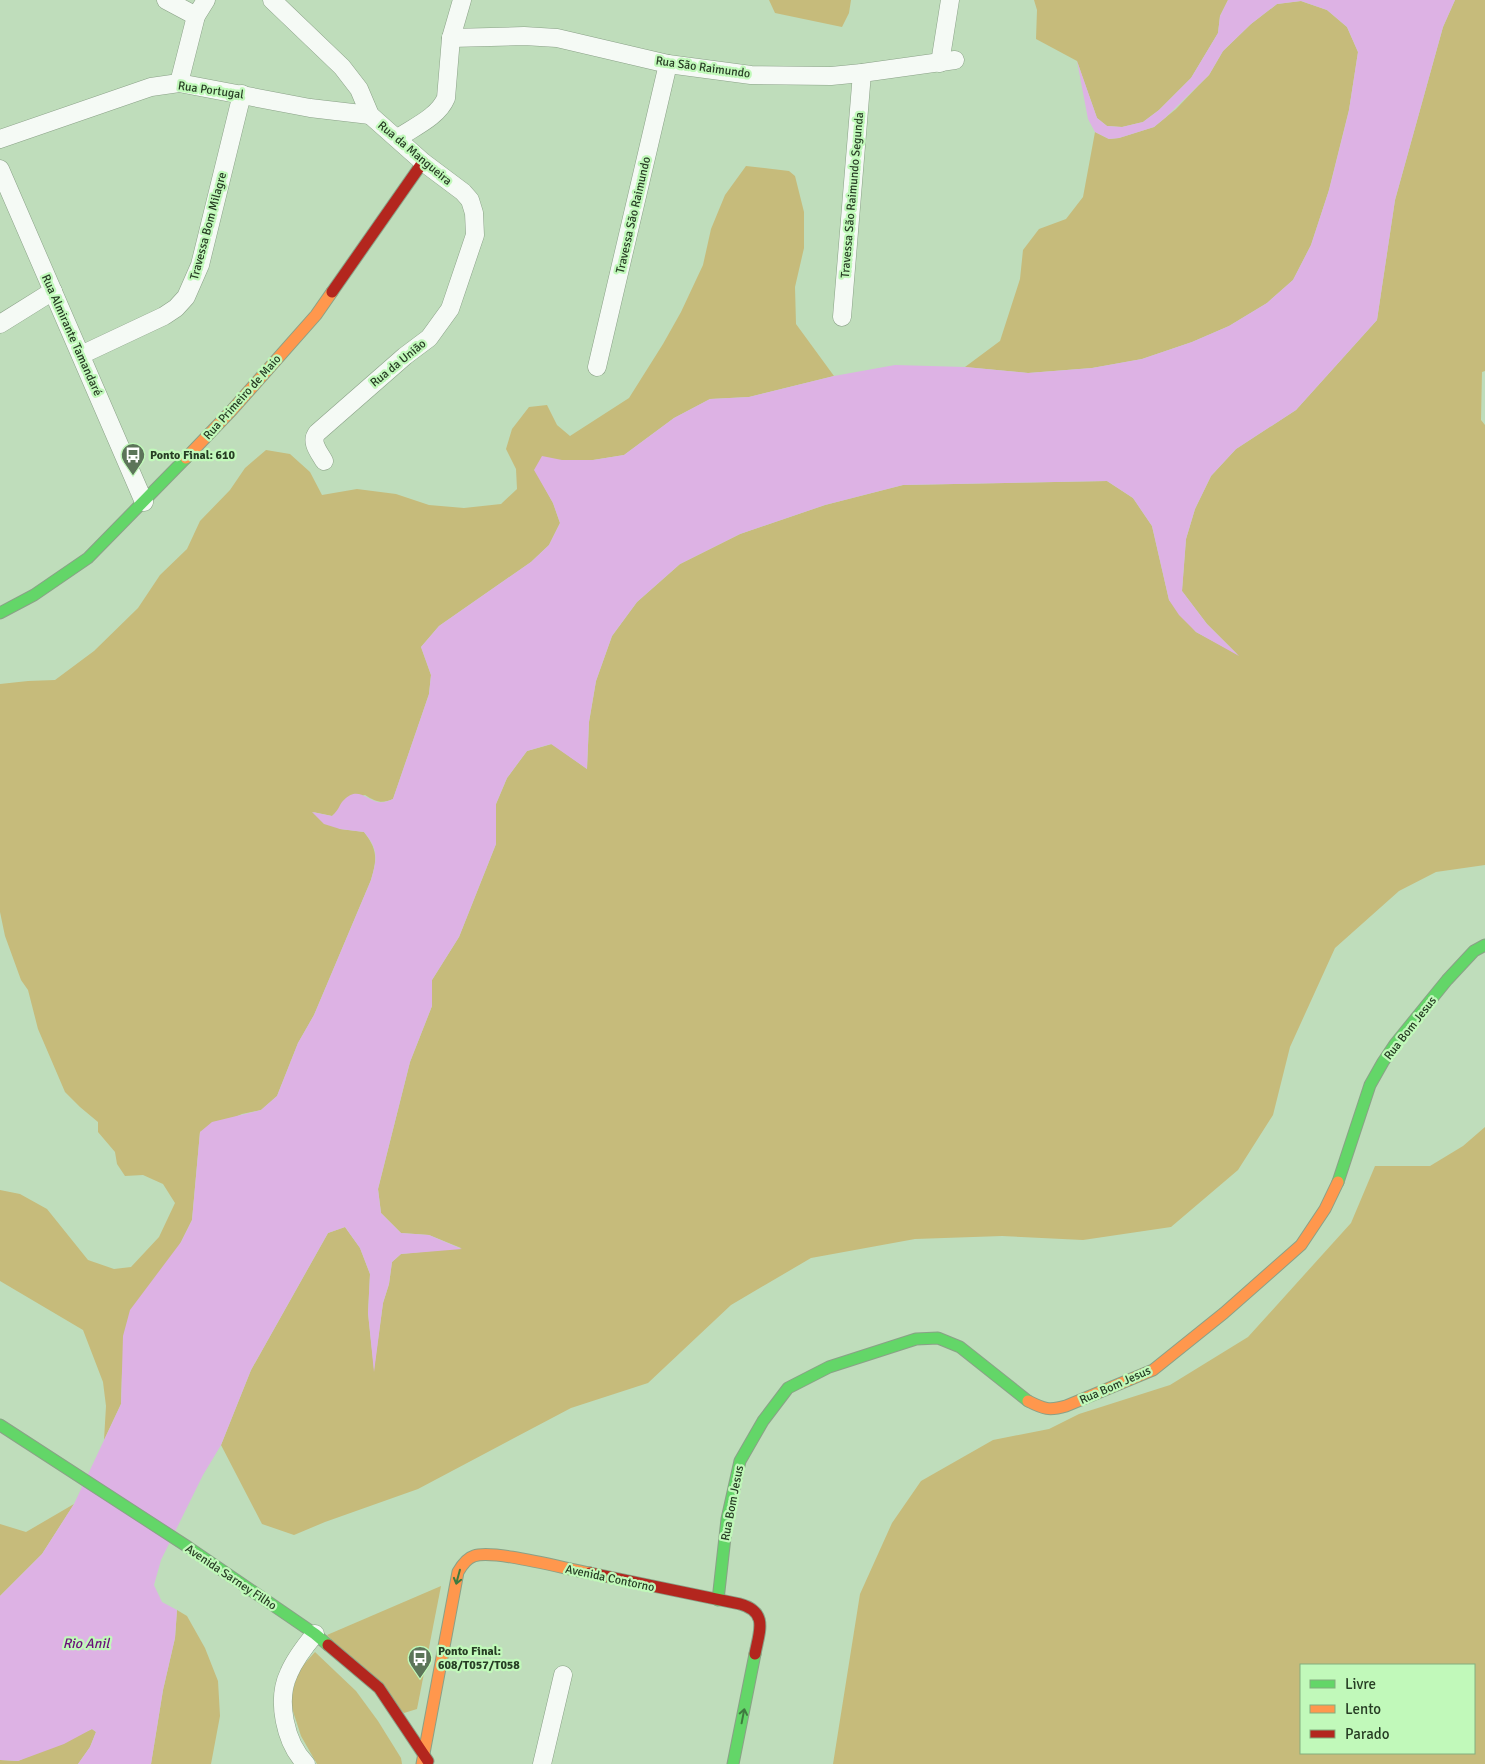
<svg xmlns="http://www.w3.org/2000/svg" width="1485" height="1764" font-family="Signika,sans-serif">
  <style>
    .green { fill: #c6bb7b; fill-rule: evenodd }
    .water { fill: #ddb2e4 }
    .lines { fill: none; stroke-linecap: round; stroke-linejoin: round }
    .street-casing { stroke: #8aa187; stroke-width: 19 }
    .fast-casing { stroke: #8aa187; stroke-width: 13 }
    .slow-casing { stroke: #8aa187; stroke-width: 13 }
    .jam-casing { stroke: #8aa187; stroke-width: 13 }
    .street { stroke: #f5faf5; stroke-width: 18 }
    .fast { stroke: #63d668; stroke-width: 11 }
    .slow { stroke: #ff974d; stroke-width: 11 }
    .jam { stroke: #b3261e; stroke-width: 11 }
    .oneway { stroke: #3f7a3f }
    .labels { text-anchor: middle; stroke-width: 4.5; stroke-linejoin: round; paint-order: stroke }
    .street-label { font-size: 12px; fill: #273d24; stroke: #c1f9ba }
    .poi-label { font-size: 12px; font-weight: bold; fill: #273d24; stroke: #c1f9ba; text-anchor: start }
    .water-label { font-size: 14px; font-style: italic; fill: #6b0f79; stroke: #c1f9ba }
  </style>
  <rect width="100%" height="100%" fill="#bfddbb"/>
  <g class="green">
    <polygon points="769,0 851,0 849,13 842,27 775,13"/>
    <polygon points="1034,0 1228,0 1220,16 1218,33 1191,78 1159,110 1143,122 1122,127 1107,126 1097,118 1077,61 1036,39 1037,10"/>
    <polygon points="1455,0 1485,0 1485,371 1482,372 1481,420 1485,425 1485,865 1436,872 1399,891 1335,948 1290,1047 1273,1115 1238,1170 1171,1227 1083,1240 1002,1236 915,1239 811,1258 731,1305 648,1383 571,1408 418,1489 325,1522 294,1535 262,1524 221,1445 251,1370 328,1233 345,1227 360,1248 370,1274 368,1313 374,1369 383,1303 389,1284 392,1262 401,1254 461,1248 429,1235 401,1233 381,1213 378,1189 410,1062 432,1006 432,980 459,937 496,844 496,804 507,778 527,751 552,744 587,769 589,722 596,681 612,636 637,602 680,564 740,534 825,505 903,485 1107,481 1133,498 1152,526 1169,600 1196,632 1237,654 1207,624 1182,591 1186,539 1195,509 1211,476 1236,449 1296,410 1377,320 1395,200 1443,27"/>
    <polygon points="1301,1 1327,10 1347,27 1358,52 1349,110 1329,190 1311,245 1293,280 1267,303 1229,326 1192,342 1142,359 1092,368 1028,373 965,367 1000,341 1020,279 1023,250 1039,229 1066,219 1083,197 1095,132 1109,139 1119,138 1154,127 1176,109 1199,85 1209,75 1223,51 1251,24 1277,4"/>
    <path d="M 746,166 L 789,171 L 795,176 L 804,212 L 804,248 L 795,287 L 796,324 L 834,376 L 749,397 L 710,399 L 674,418 L 624,455 L 593,460 L 562,460 L 535,470 L 553,503 L 560,523 L 549,545 L 531,562 L 439,626 L 421,647 L 431,675 L 429,694 L 393,799 C 382,804 376,802 365,795 L 344,800 L 339,810 L 332,816 L 313,812 L 340,829 L 364,832 C 378,850 377,859 371,880 L 314,1015 L 298,1043 L 277,1096 L 261,1110 L 242,1114 L 200,1132 L 192,1220 L 181,1242 L 122,1373 L 121,1404 L 104,1440 L 106,1406 L 103,1382 L 83,1330 L 0,1281 L 0,1190 L 20,1194 L 47,1209 L 88,1260 L 114,1269 L 131,1267 L 159,1237 L 175,1203 L 163,1184 L 143,1175 L 125,1176 L 117,1164 L 115,1152 L 98,1132 L 98,1122 L 80,1107 L 65,1092 L 38,1029 L 28,990 L 21,980 L 5,936 L 0,912 L 0,684 L 28,681 L 55,680 L 94,651 L 138,608 L 160,575 L 187,549 L 200,521 L 230,490 L 245,468 L 266,450 L 290,454 L 310,472 L 322,495 L 357,489 L 396,494 L 429,505 L 464,508 L 501,504 L 517,489 L 516,469 L 506,449 L 512,429 L 529,407 L 547,405 L 557,425 L 570,436 L 629,398 L 663,344 L 681,312 L 703,265 L 711,229 L 725,195 Z"/>
    <path d="M 1485,1127 L 1485,1764 L 833,1764 L 860,1594 L 892,1523 L 921,1481 L 993,1440 L 1049,1429 L 1079,1414 L 1170,1385 L 1248,1337 L 1351,1223 L 1375,1166 L 1430,1166 L 1463,1146 ZM 1301,1665 L 1474,1665 L 1474,1753 L 1301,1753 Z"/>
    <polygon points="74,1504 42,1554 0,1596 0,1524 26,1532"/>
    <polygon points="441,1586 417,1709 404,1713 327,1635"/>
    <polygon points="177,1610 187,1616 205,1648 218,1681 220,1716 211,1764 151,1764 163,1690 175,1638"/>
    <polygon points="315,1652 356,1691 378,1721 401,1758 402,1764 317,1764 301,1736 290,1702 298,1671"/>
    <polygon points="92,1729 96,1732 90,1747 78,1764 0,1764 0,1760 18,1761"/>
  </g>
  <path class="water" d="M 1228,0 L 1455,0 L 1443,27 L 1395,200 L 1377,320 L 1296,410 L 1236,449 L 1211,476 L 1195,509 L 1186,539 L 1182,591 L 1207,624 L 1239,656 L 1196,632 L 1179,615 L 1169,600 L 1152,526 L 1133,498 L 1107,481 L 903,485 L 825,505 L 740,534 L 680,564 L 637,602 L 612,636 L 596,681 L 589,722 L 587,769 L 551,744 L 527,751 L 507,778 L 496,804 L 496,844 L 459,937 L 432,980 L 432,1006 L 410,1062 L 378,1189 L 381,1213 L 401,1233 L 429,1235 L 462,1249 L 401,1254 L 392,1262 L 389,1284 L 383,1303 L 374,1372 L 368,1313 L 370,1274 L 360,1248 L 345,1227 L 328,1233 L 251,1370 L 221,1445 L 203,1475 L 161,1560 L 154,1585 L 162,1602 L 177,1610 L 175,1638 L 163,1690 L 151,1764 L 78,1764 L 90,1747 L 96,1732 L 92,1729 L 64,1744 L 18,1761 L 0,1760 L 0,1596 L 42,1554 L 74,1504 L 121,1404 L 123,1336 L 130,1310 L 181,1242 L 192,1220 L 200,1132 L 212,1122 L 261,1110 L 277,1096 L 298,1043 L 314,1015 L 371,880 C 377,859 379,850 364,832 L 340,829 L 324,824 L 312,812 L 332,816 C 340,809 339,804 344,800 C 358,786 366,800 378,802 C 384,803 388,801 393,799 L 429,694 L 431,675 L 421,647 L 439,626 L 531,562 L 549,545 L 560,523 L 553,503 L 534,470 L 542,456 L 562,460 L 593,460 L 624,455 L 674,418 L 710,399 L 749,397 L 834,376 L 895,365 L 965,367 L 1028,373 L 1092,368 L 1142,359 L 1192,342 L 1229,326 L 1267,303 L 1293,280 L 1311,245 L 1329,190 L 1349,110 L 1358,52 L 1347,27 L 1327,10 L 1301,1 L 1277,4 L 1251,24 L 1223,51 L 1209,75 L 1165,118 L 1154,127 L 1119,138 L 1109,139 L 1095,132 L 1088,119 L 1077,61 L 1097,118 L 1107,126 L 1122,127 L 1143,122 L 1159,110 L 1191,78 L 1218,33 L 1220,16 Z"/>
  <g class="lines">
    <g class="street-casing">
      <g id="street">
        <polyline points="166,0 196,16"/>
        <path d="M 272,0 L 342,67 L 359,89 L 370,115 L 423,162 L 463,192 L 470,200 L 474,213 L 475,235 L 450,309 L 429,338 L 405,356 L 317,433 C 310,442 319,452 324,461"/>
        <polyline points="451,38 524,36 557,38 668,64 751,75 831,76 862,73 955,60"/>
        <polyline points="940,63 950,0"/>
        <polyline points="179,83 196,16 206,0"/>
        <path d="M 398,138 C 414,127 438,117 446,98 L 451,38 L 462,0"/>
        <polyline points="0,139 151,87 179,83 310,108 370,115"/>
        <polyline points="0,169 144,502"/>
        <polyline points="842,317 862,73"/>
        <polyline points="0,324 53,291"/>
        <polyline points="81,355 164,316 176,308 186,297 200,265 242,94"/>
        <polyline points="597,367 668,64"/>
        <path d="M 306,1764 C 285,1743 276,1700 289,1673 C 295,1659 305,1646 315,1634"/>
        <polyline points="542,1764 563,1675"/>
      </g>
    </g>
    <g class="fast-casing">
      <g id="fast">
        <polyline points="0,613 34,595 88,558 186,458"/>
        <polyline points="1338,1182 1370,1085 1383,1062 1395,1044 1447,980 1474,951 1485,945"/>
        <polyline points="0,1425 188,1547 315,1634 328,1645"/>
        <polyline points="718,1600 727,1519 740,1461 763,1421 788,1388 829,1367 916,1339 938,1338 960,1347 1028,1401"/>
        <polyline points="733,1764 755,1654"/>
      </g>
    </g>
    <g class="slow-casing">
      <g id="slow">
        <polyline points="186,458 232,410 316,315 332,292"/>
        <path d="M 1028,1401 C 1044,1409 1049,1411 1066,1406 L 1153,1370 L 1224,1313 L 1301,1245 L 1325,1209 L 1338,1182"/>
        <path d="M 422,1764 L 458,1572 C 462,1565 467,1558 474,1556 C 493,1549 566,1569 590,1573"/>
      </g>
    </g>
    <g class="jam-casing">
      <g id="jam">
        <polyline points="332,292 423,162"/>
        <path d="M 590,1573 L 740,1604 C 769,1612 759,1632 755,1654"/>
        <polyline points="328,1645 379,1688 428,1761"/>
      </g>
    </g>
    <use href="#street" class="street"/>
    <use href="#fast" class="fast"/>
    <use href="#slow" class="slow"/>
    <use href="#jam" class="jam"/>
  </g>
  <defs><path id="oneway-shaft" d="M-6 0H5M1.5-3L5.5 0L1.5 3" fill="none" stroke-width="1.6" stroke-linecap="round" stroke-linejoin="round" transform="scale(1.25)"/></defs>
  <g class="oneway">
    <use href="#oneway-shaft" transform="translate(458 1577) rotate(105)"/>
    <use href="#oneway-shaft" transform="translate(743 1716) rotate(-79)"/>
  </g>
  <defs>
    <g id="bus-pin" transform="scale(1.25)"><path d="M0 17L-7.5 6A9.5 9.5 0 1 1 7.5 6Z" fill="#5c7559" stroke="#c1f9ba"/><path d="M-5-6H5V4H4V6H2V4H-2V6H-4V4H-5ZM-3.5-4V0h7V-4ZM-3.5 1.2v1.5H-2V1.2ZM2 1.2v1.5H3.5V1.2Z" fill="#fff"/></g>
  </defs>
  <g fill-rule="evenodd">
    <use href="#bus-pin" x="133" y="455"/>
    <use href="#bus-pin" x="420" y="1658"/>
  </g>
  <g class="labels">
    <g class="street-label">
      <text transform="translate(703 67) rotate(8)" y="4">Rua São Raimundo</text>
      <text transform="translate(211 90) rotate(8)" y="4">Rua Portugal</text>
      <text transform="translate(415 153) rotate(40)" y="4">Rua da Mangueira</text>
      <text transform="translate(852 195) rotate(-85)" y="4">Travessa São Raimundo Segunda</text>
      <text transform="translate(633 215) rotate(-77)" y="4">Travessa São Raimundo</text>
      <text transform="translate(208 226) rotate(-75)" y="4">Travessa Bom Milagre</text>
      <text transform="translate(72 335) rotate(66)" y="4">Rua Almirante Tamandaré</text>
      <text transform="translate(398 363) rotate(-39)" y="4">Rua da União</text>
      <text transform="translate(242 397) rotate(-48)" y="4">Rua Primeiro de Maio</text>
      <text transform="translate(1410 1028) rotate(-52)" y="4">Rua Bom Jesus</text>
      <text transform="translate(1115 1385) rotate(-24)" y="4">Rua Bom Jesus</text>
      <text transform="translate(732 1503) rotate(-79)" y="4">Rua Bom Jesus</text>
      <text transform="translate(231 1577) rotate(34)" y="4">Avenida Sarney Filho</text>
      <text transform="translate(610 1578) rotate(12)" y="4">Avenida Contorno</text>
    </g>
    <g class="poi-label">
      <text x="150" y="459">Ponto Final: 610</text>
      <text x="438" y="1655">Ponto Final:<tspan x="438" dy="14">608/T057/T058</tspan></text>
    </g>
    <g class="water-label">
      <text x="86" y="1648">Rio Anil</text>
    </g>
  </g>
  <rect x="1300" y="1664" width="175" height="90" fill="#c1f9ba" stroke="#83ae7e"/>
  <rect x="1310" y="1680" width="25" height="8" fill="#63d668" stroke="#83ae7e"/>
  <text x="1345" y="1689" font-size="15" fill="#273d24">Livre</text>
  <rect x="1310" y="1705" width="25" height="8" fill="#ff974d" stroke="#83ae7e"/>
  <text x="1345" y="1714" font-size="15" fill="#273d24">Lento</text>
  <rect x="1310" y="1730" width="25" height="8" fill="#b3261e" stroke="#83ae7e"/>
  <text x="1345" y="1739" font-size="15" fill="#273d24">Parado</text>
</svg>
